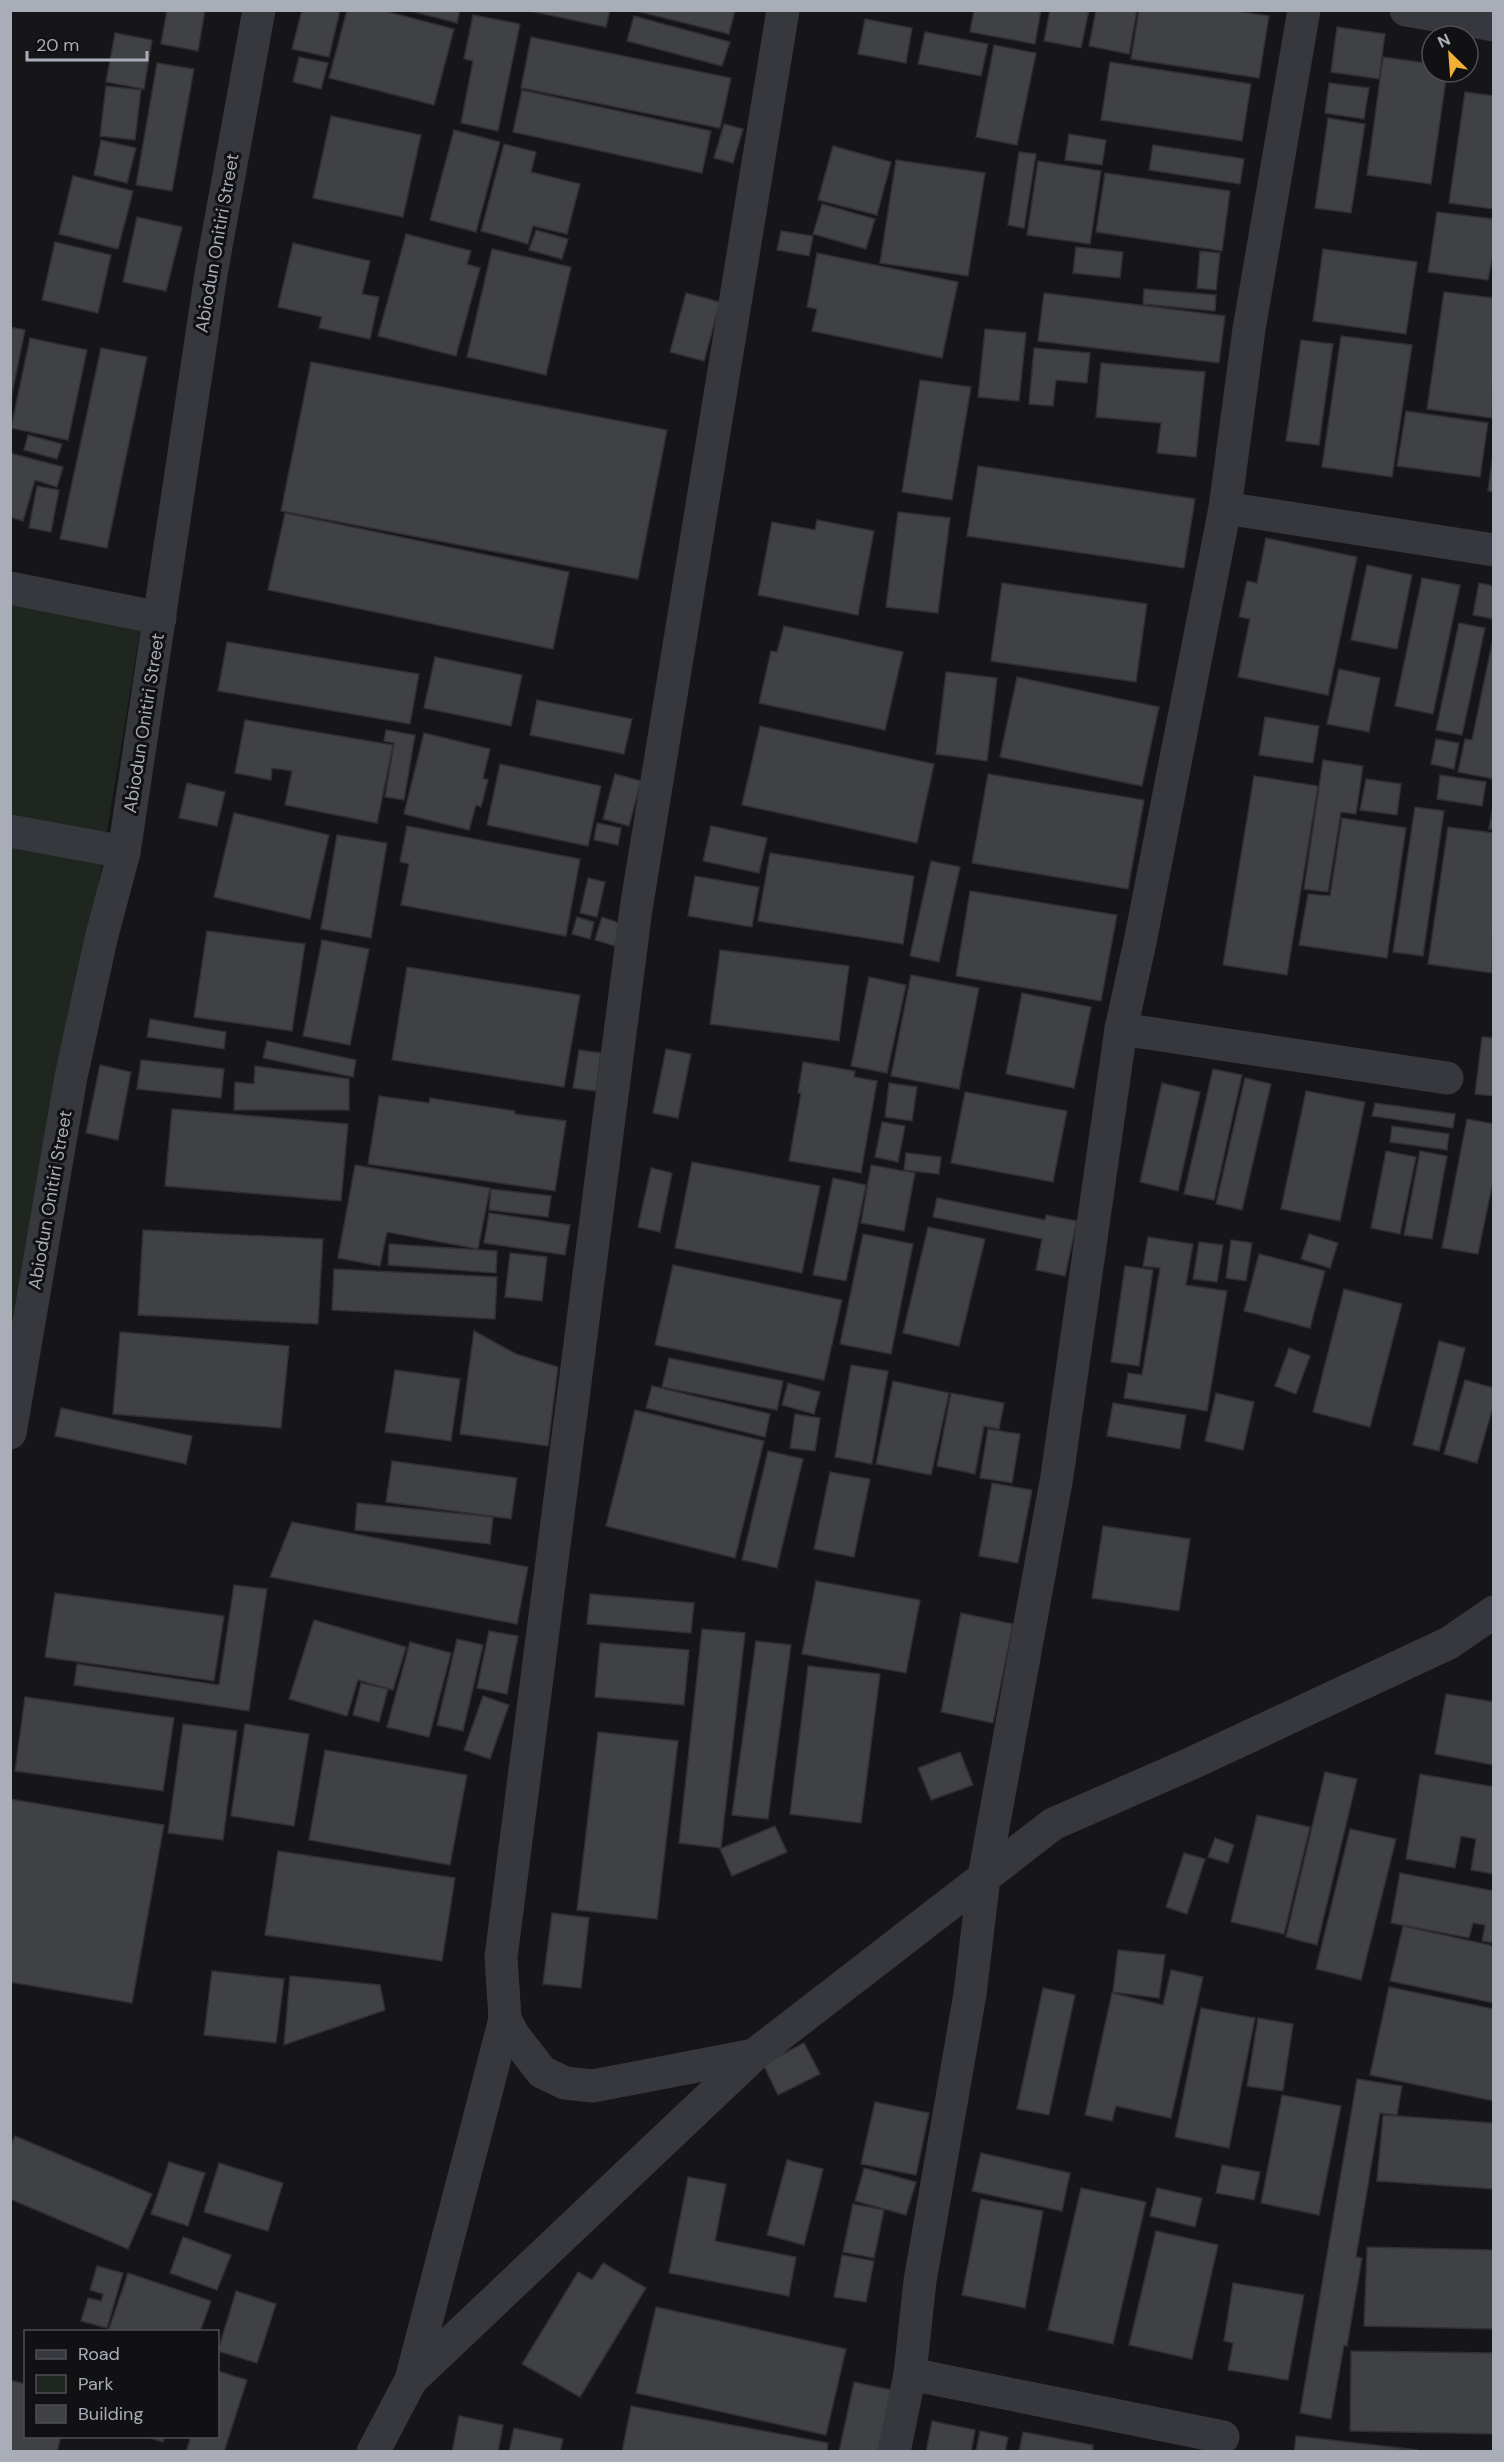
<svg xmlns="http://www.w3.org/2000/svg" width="1504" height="2462" font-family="'DM Sans',sans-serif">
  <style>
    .green { fill: #1e261f }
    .building { fill: #404145; stroke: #303034; stroke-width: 1.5 }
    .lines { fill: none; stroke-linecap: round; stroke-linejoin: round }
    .minor { stroke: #37383d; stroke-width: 33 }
    .tertiary { stroke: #37383d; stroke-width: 33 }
    .labels { text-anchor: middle; stroke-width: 6; stroke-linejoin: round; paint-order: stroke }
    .street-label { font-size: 18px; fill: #a8adb8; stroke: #111113 }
  </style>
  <rect width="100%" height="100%" fill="#161618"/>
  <polygon class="green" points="11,589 143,613 11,1417"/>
  <g class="building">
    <polygon points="167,10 205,10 198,51 161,44"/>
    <polygon points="302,10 340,10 329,57 292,49"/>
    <polygon points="347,10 381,10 454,29 434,105 329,78"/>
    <polygon points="407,10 460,10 457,23"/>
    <polygon points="525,10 610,10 606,27"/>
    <polygon points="632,10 735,10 729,34"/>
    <polygon points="974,10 1041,10 1035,44 970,32"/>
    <polygon points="1050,10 1089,10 1081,48 1044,41"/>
    <polygon points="1096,10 1137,10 1129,54 1089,46"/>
    <polygon points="1139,10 1230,10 1269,16 1259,78 1131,59"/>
    <polygon points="473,15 520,24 498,131 461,123 473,61 464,59"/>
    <polygon points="634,16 730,42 722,66 627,41"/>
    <polygon points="865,19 912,28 906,63 858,54"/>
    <polygon points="1337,27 1385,34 1379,79 1331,72"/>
    <polygon points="925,32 988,44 981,76 918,64"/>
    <polygon points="115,33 152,40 144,89 106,82"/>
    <polygon points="531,37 731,78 720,128 521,88"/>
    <polygon points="994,45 1036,53 1017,145 976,137"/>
    <polygon points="299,57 328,63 321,89 293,82"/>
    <polygon points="1383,57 1432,64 1432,72 1447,72 1431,184 1367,175"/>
    <polygon points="1110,62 1251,84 1242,141 1101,120"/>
    <polygon points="157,63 194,69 172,191 136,185"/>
    <polygon points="1329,83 1369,88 1364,119 1325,113"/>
    <polygon points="106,86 141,90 135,140 100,136"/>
    <polygon points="522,90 711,131 702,173 513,132"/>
    <polygon points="1465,92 1494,96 1494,209 1449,203"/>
    <polygon points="331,116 421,135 403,217 313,198"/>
    <polygon points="1328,118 1365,124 1351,213 1315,208"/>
    <polygon points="724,124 743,129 733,163 714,158"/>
    <polygon points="454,130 500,142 476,232 430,220"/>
    <polygon points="1069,134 1106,140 1102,165 1065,160"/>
    <polygon points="101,140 136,148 127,183 94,175"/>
    <polygon points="504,144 536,152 531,172 580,184 567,234 533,226 528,244 481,231"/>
    <polygon points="1153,145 1244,159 1240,184 1149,170"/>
    <polygon points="833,146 891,162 877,215 818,200"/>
    <polygon points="1019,152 1036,154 1024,228 1008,225"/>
    <polygon points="896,160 985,173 968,276 880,263"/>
    <polygon points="1038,161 1101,171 1090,244 1027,235"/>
    <polygon points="1105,173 1230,191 1222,251 1096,232"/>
    <polygon points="73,176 133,191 118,249 59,234"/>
    <polygon points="822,204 875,219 866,249 813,234"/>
    <polygon points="1437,212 1494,219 1494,249 1488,280 1428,272"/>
    <polygon points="137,217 182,227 166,291 123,282"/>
    <polygon points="536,230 568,239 562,259 529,250"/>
    <polygon points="781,231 813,236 809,256 777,250"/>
    <polygon points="406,234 471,251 467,264 480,268 456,356 378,336"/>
    <polygon points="55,242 111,255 98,313 42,300"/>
    <polygon points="293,243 370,261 362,294 379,297 370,339 319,328 322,317 278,307"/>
    <polygon points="1076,247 1123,252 1120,278 1073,273"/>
    <polygon points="492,249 571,267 546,375 467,357"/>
    <polygon points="1323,249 1417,262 1406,334 1313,321"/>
    <polygon points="1200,251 1220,253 1216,290 1197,288"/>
    <polygon points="817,253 958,282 942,358 812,331 817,309 807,307"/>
    <polygon points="1144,289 1216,295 1215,311 1143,304"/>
    <polygon points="1444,292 1494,298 1492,418 1427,409"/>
    <polygon points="686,293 720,302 704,361 670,352"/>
    <polygon points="1044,293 1225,316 1219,363 1038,341"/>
    <polygon points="10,327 25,330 10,404"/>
    <polygon points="985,329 1026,333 1019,401 978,397"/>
    <polygon points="1341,336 1412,345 1392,477 1322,467"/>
    <polygon points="30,338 87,350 68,440 11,428"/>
    <polygon points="1301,340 1333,344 1319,445 1286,441"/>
    <polygon points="101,348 147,357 107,548 60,539"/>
    <polygon points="1034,348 1090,353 1087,383 1056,380 1053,406 1029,404"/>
    <polygon points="311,362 667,430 638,579 281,511"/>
    <polygon points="1101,363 1205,372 1196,457 1157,453 1161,423 1096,417"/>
    <polygon points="920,380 971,387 952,500 902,492"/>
    <polygon points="1406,411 1488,423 1480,477 1397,466"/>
    <polygon points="28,435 62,444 57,459 24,450"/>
    <polygon points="1494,448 1494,492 1488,491"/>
    <polygon points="10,453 63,467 57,487 35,480 23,521 10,517"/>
    <polygon points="978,466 1195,499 1184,568 967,536"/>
    <polygon points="37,486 59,490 51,532 29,528"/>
    <polygon points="898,512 950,518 938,613 886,607"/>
    <polygon points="285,513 569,572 553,649 268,590"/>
    <polygon points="817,520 874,531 858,615 758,595 772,522 815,530"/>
    <polygon points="1266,538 1357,557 1328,695 1238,677 1250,619 1239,617 1247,581 1257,583"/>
    <polygon points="1367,565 1412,575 1397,649 1351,640"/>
    <polygon points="1422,578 1460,585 1433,714 1395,706"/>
    <polygon points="1002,583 1147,604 1136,682 991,661"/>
    <polygon points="1479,583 1494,586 1494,619 1473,615"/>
    <polygon points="1459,623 1485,628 1462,735 1436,730"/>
    <polygon points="784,626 903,652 885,730 759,703 771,651 777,652"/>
    <polygon points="1494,634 1494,779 1458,772 1465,739 1472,740"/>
    <polygon points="227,642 419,674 410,724 218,691"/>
    <polygon points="435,657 522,675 511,726 424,708"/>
    <polygon points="1339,669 1380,678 1369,732 1327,724"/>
    <polygon points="946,672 997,678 987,761 936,754"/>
    <polygon points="1017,677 1159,707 1142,786 1000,757"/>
    <polygon points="537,700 632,719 624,754 530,735"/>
    <polygon points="1265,717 1319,726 1313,763 1259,755"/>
    <polygon points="245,720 393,745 377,823 285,805 292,771 272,768 271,780 235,773"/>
    <polygon points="760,726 934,764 917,843 742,805"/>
    <polygon points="386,730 415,735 404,800 385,797 394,743 384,741"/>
    <polygon points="424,733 490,749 483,778 488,780 481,807 476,805 469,830 404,814"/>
    <polygon points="1436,739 1459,743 1454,769 1431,764"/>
    <polygon points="1323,760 1363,766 1356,814 1341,812 1328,892 1304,889"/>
    <polygon points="500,764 601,786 588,846 487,825"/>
    <polygon points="615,774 641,781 629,826 603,819"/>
    <polygon points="988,774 1144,800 1128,889 972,863"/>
    <polygon points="1440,775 1486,782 1482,806 1437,799"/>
    <polygon points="1254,776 1318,786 1287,975 1223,965"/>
    <polygon points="1366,779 1401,784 1397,815 1360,810"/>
    <polygon points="187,783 225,792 217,826 179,818"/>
    <polygon points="1493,806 1494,806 1494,829 1489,829"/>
    <polygon points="1415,807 1444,811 1423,956 1393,952"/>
    <polygon points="234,813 329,835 310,919 214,897"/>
    <polygon points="1342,818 1406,828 1387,958 1299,945 1308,894 1330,896"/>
    <polygon points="597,823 621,828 618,845 594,840"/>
    <polygon points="407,826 580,859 566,936 401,905 409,864 400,862"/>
    <polygon points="711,826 767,838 759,873 703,861"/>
    <polygon points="1448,827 1494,833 1492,973 1428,964"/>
    <polygon points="337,835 387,843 371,938 321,929"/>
    <polygon points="770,853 914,876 903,944 758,921"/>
    <polygon points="931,861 960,867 939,962 910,956"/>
    <polygon points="695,876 759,887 752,927 688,916"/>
    <polygon points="588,878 605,882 597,917 580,913"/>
    <polygon points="970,891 1117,915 1101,1001 956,976"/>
    <polygon points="577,917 594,922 590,939 572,934"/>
    <polygon points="602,917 622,924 615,946 595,940"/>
    <polygon points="207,931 305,944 292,1031 194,1017"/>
    <polygon points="322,940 369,949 350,1045 303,1036"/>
    <polygon points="720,950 849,966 839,1041 710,1024"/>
    <polygon points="407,967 580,995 564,1087 392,1060"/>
    <polygon points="911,975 979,988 959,1089 891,1076"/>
    <polygon points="869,977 906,985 887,1073 851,1066"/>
    <polygon points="1022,993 1091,1007 1074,1088 1006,1074"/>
    <polygon points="150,1019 226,1032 224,1049 147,1037"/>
    <polygon points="1482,1037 1494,1038 1494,1096 1475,1094"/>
    <polygon points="267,1041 356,1060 353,1077 263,1058"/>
    <polygon points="666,1049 691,1054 678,1118 653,1113"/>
    <polygon points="579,1050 601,1053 596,1091 573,1088"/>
    <polygon points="141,1060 224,1069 221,1098 137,1089"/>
    <polygon points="803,1062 855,1071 854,1077 877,1081 861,1173 789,1161 801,1093 798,1093"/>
    <polygon points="100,1065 131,1072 118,1140 86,1133"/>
    <polygon points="255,1066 349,1079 349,1110 234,1110 235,1082 254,1084"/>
    <polygon points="1213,1069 1242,1075 1214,1200 1184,1194"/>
    <polygon points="1245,1078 1271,1084 1242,1210 1216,1204"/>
    <polygon points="889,1083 917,1087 912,1121 885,1117"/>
    <polygon points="1162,1083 1200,1092 1178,1191 1140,1182"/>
    <polygon points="1306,1091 1365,1102 1340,1221 1281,1209"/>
    <polygon points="965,1092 1067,1111 1053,1182 951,1163"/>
    <polygon points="379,1096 429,1103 430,1098 515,1111 515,1114 566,1121 555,1191 368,1164"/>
    <polygon points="1375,1103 1455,1114 1453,1128 1372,1116"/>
    <polygon points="172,1109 348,1124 341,1201 165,1186"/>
    <polygon points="1467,1119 1494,1124 1494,1176 1478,1254 1442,1248"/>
    <polygon points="882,1122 905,1126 898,1162 875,1157"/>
    <polygon points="1392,1126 1449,1134 1447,1150 1390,1142"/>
    <polygon points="1386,1151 1416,1157 1400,1234 1371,1228"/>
    <polygon points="1420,1151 1447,1156 1432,1239 1404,1235"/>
    <polygon points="906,1153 941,1157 939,1174 904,1170"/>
    <polygon points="692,1162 820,1186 802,1273 675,1248"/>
    <polygon points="355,1165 490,1188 478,1249 387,1232 380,1266 338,1258"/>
    <polygon points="871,1165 915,1173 904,1231 861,1223"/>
    <polygon points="651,1168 672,1173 660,1232 638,1227"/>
    <polygon points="833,1178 866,1185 846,1281 813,1275"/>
    <polygon points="491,1189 551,1196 548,1217 489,1210"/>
    <polygon points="937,1198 1045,1220 1046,1215 1077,1221 1065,1276 1036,1270 1042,1239 933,1217"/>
    <polygon points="489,1213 570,1225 565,1255 484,1243"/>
    <polygon points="928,1227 985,1239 959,1346 903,1333"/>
    <polygon points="143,1230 323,1239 318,1324 138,1315"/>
    <polygon points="863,1234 913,1244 891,1354 840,1344"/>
    <polygon points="1309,1234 1338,1243 1330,1268 1301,1259"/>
    <polygon points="1148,1237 1193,1244 1186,1285 1227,1291 1207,1411 1124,1398 1128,1373 1142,1375 1160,1268 1143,1266"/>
    <polygon points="1231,1240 1252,1243 1246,1281 1226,1278"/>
    <polygon points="1199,1242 1223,1245 1217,1282 1193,1279"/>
    <polygon points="389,1244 497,1251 496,1273 388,1265"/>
    <polygon points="510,1253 547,1257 542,1301 505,1297"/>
    <polygon points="1259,1254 1325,1271 1310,1328 1244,1311"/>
    <polygon points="673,1265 842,1300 824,1380 655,1345"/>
    <polygon points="1125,1266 1153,1270 1139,1366 1111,1362"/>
    <polygon points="334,1269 497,1277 495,1319 332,1310"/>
    <polygon points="1344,1289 1402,1304 1370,1427 1313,1412"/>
    <polygon points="474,1331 516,1354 558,1367 548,1446 460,1434"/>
    <polygon points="120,1332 289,1346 281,1428 113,1414"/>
    <polygon points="1439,1341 1465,1348 1439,1451 1413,1445"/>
    <polygon points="1289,1348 1310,1356 1296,1394 1275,1386"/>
    <polygon points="669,1358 783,1381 777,1410 662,1387"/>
    <polygon points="851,1365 888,1371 872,1464 835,1457"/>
    <polygon points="395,1370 460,1379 451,1441 385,1432"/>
    <polygon points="1465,1380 1494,1388 1494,1403 1477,1463 1444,1454"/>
    <polygon points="893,1381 949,1393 931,1475 876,1464"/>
    <polygon points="788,1383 820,1392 814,1414 782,1405"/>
    <polygon points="652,1386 770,1414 765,1437 646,1408"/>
    <polygon points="951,1393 1004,1403 999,1429 984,1426 975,1474 937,1466"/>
    <polygon points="1216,1393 1254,1402 1243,1450 1205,1441"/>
    <polygon points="1113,1403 1186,1415 1180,1449 1107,1436"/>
    <polygon points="61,1408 192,1436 186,1464 55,1436"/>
    <polygon points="635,1410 764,1441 735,1558 606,1526"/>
    <polygon points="795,1414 820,1418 815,1451 790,1448"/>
    <polygon points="988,1429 1020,1434 1012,1483 980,1478"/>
    <polygon points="768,1451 803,1459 777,1568 742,1560"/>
    <polygon points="392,1461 517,1478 511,1519 386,1502"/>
    <polygon points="830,1472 870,1479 854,1557 814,1549"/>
    <polygon points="992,1483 1032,1490 1018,1563 979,1556"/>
    <polygon points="357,1503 493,1517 490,1544 355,1530"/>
    <polygon points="292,1522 528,1567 517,1624 270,1577"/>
    <polygon points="1103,1526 1190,1539 1179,1611 1092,1598"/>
    <polygon points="816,1581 920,1600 906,1673 802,1654"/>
    <polygon points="234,1585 267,1589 249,1711 74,1685 77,1664 219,1685"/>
    <polygon points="55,1593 224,1616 214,1681 45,1657"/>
    <polygon points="590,1594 694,1603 691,1633 587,1624"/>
    <polygon points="961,1613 1013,1624 993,1723 941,1712"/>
    <polygon points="314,1620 406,1647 393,1690 358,1680 347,1716 289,1699"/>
    <polygon points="702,1629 745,1633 721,1848 679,1843"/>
    <polygon points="489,1631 518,1636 507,1694 477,1688"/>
    <polygon points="457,1639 483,1645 463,1731 437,1725"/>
    <polygon points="756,1641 791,1645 768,1819 732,1815"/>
    <polygon points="410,1642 451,1653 429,1737 387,1727"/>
    <polygon points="600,1643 689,1650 684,1705 595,1697"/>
    <polygon points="808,1666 880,1674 861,1823 790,1814"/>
    <polygon points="361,1683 388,1689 379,1722 353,1715"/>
    <polygon points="1446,1694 1494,1702 1494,1765 1435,1754"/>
    <polygon points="483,1696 509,1705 490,1759 464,1750"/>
    <polygon points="25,1697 174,1718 163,1791 15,1771"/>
    <polygon points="183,1724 237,1731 223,1840 168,1833"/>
    <polygon points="245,1724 309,1734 294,1826 231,1816"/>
    <polygon points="598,1732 678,1741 657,1919 577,1910"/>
    <polygon points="325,1750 467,1775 450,1865 309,1840"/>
    <polygon points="960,1752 973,1785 931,1800 918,1768"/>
    <polygon points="1325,1772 1357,1779 1317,1945 1286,1937"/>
    <polygon points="1420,1774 1494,1787 1494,1874 1471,1870 1476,1839 1461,1836 1455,1868 1406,1859"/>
    <polygon points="10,1799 164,1825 132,2003 10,1982"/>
    <polygon points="1257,1815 1310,1827 1284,1934 1231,1922"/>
    <polygon points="775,1826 787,1852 732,1876 720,1849"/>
    <polygon points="1350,1829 1396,1839 1361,1980 1316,1969"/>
    <polygon points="1215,1838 1234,1845 1228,1863 1208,1857"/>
    <polygon points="278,1851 455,1878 442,1961 265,1935"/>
    <polygon points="1184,1853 1205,1859 1187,1914 1166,1907"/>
    <polygon points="1400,1873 1494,1891 1494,1943 1482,1941 1485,1925 1473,1923 1469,1938 1391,1923"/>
    <polygon points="552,1913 589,1918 581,1988 543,1984"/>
    <polygon points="1403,1926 1494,1946 1494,2003 1390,1981"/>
    <polygon points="1118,1950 1165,1955 1159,1998 1113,1992"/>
    <polygon points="1171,1970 1203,1977 1171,2118 1116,2106 1112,2121 1085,2115 1112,1993 1163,2005"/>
    <polygon points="212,1971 284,1979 276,2043 204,2035"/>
    <polygon points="290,1976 380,1985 385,2010 284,2045"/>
    <polygon points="1389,1987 1494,2009 1494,2101 1370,2075"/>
    <polygon points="1043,1988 1075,1995 1049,2115 1017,2109"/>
    <polygon points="1201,2008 1255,2018 1229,2148 1175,2137"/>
    <polygon points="1258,2018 1293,2024 1283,2091 1247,2086"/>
    <polygon points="804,2043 820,2074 778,2095 763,2064"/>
    <polygon points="1357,2079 1402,2086 1397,2115 1380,2113 1356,2257 1362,2258 1347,2346 1344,2345 1331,2419 1300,2413"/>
    <polygon points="1282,2095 1341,2106 1319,2215 1261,2203"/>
    <polygon points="875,2102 929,2113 916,2175 861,2164"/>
    <polygon points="1383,2115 1494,2123 1494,2189 1377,2181"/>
    <polygon points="15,2136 152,2194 128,2249 10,2199 10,2147"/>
    <polygon points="981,2153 1070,2173 1062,2211 972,2191"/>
    <polygon points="787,2160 823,2169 804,2245 767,2235"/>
    <polygon points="169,2162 205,2173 188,2226 151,2214"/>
    <polygon points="219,2163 283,2183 268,2231 204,2212"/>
    <polygon points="1222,2165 1260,2172 1254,2200 1216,2193"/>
    <polygon points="864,2168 916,2182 906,2215 855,2201"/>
    <polygon points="688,2177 726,2184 715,2241 796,2257 789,2296 669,2273"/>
    <polygon points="1081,2188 1146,2202 1113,2344 1048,2330"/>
    <polygon points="1157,2188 1202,2198 1195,2227 1150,2216"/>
    <polygon points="981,2199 1043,2211 1025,2308 962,2295"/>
    <polygon points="853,2204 884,2210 874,2258 843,2252"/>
    <polygon points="1156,2231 1218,2245 1192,2359 1129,2345"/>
    <polygon points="183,2237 231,2255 217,2290 170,2273"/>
    <polygon points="1367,2247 1494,2250 1494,2329 1364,2326"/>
    <polygon points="842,2255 874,2261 866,2302 834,2297"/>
    <polygon points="603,2263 646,2288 580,2397 522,2364 578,2272 592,2280"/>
    <polygon points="97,2266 123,2273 107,2328 81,2321 88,2298 101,2301 103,2294 90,2290"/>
    <polygon points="128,2273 211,2301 200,2332 108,2332"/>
    <polygon points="1233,2283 1304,2295 1288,2380 1228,2370 1233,2343 1224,2341"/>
    <polygon points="236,2291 276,2304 257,2363 218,2351"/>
    <polygon points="656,2307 846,2349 826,2435 636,2393"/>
    <polygon points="1351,2351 1494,2353 1494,2434 1350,2431"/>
    <polygon points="218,2371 247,2380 224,2452 186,2452 191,2436 218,2436"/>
    <polygon points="10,2380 26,2384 26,2436 61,2436 57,2452 10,2451"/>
    <polygon points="854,2382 901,2392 889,2452 839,2452"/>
    <polygon points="631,2406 828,2443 827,2452 622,2452"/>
    <polygon points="459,2416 503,2425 498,2452 452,2452"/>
    <polygon points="932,2421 975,2430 971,2452 926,2452"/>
    <polygon points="514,2428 563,2439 560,2452 509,2452"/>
    <polygon points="980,2431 1008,2437 1005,2452 976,2452"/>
    <polygon points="1023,2432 1093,2445 1092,2452 1019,2452"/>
    <polygon points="145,2436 165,2436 163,2442"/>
    <polygon points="1296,2436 1418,2450 1294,2452"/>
  </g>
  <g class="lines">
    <g class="minor">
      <polyline points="1406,10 1494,25"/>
      <polyline points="1225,508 1494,550"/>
      <polyline points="10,588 160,618"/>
      <polyline points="10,831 124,852"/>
      <polyline points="1121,1029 1447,1078"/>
      <polyline points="505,2019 514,2036 542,2072 565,2083 593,2086 754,2055"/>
      <polyline points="910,2374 1223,2437"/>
      <polyline points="411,2380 754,2055 1053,1824 1190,1764 1449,1643 1494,1612"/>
      <polyline points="373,2452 411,2380 470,2154 505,2019 501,1957 636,909 783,10"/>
      <polyline points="894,2452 910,2374 920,2281 970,1994 984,1877 1057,1476 1121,1029 1140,942 1225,508 1249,329 1304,10"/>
    </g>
    <polyline class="tertiary" points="10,1433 71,1077 101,939 124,852 211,274 259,10"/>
  </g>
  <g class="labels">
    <g class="street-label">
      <text transform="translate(217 243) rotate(-80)" y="6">Abiodun Onitiri Street</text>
      <text transform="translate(144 723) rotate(-81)" y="6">Abiodun Onitiri Street</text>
      <text transform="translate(50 1200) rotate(-80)" y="6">Abiodun Onitiri Street</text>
    </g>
  </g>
  <rect width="1504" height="2462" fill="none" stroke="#a8adb8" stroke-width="24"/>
  <rect x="24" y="2330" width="195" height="108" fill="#111113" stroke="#4d4f55" stroke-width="1.5"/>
  <rect x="36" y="2350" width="30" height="9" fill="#37383d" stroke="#4d4f55" stroke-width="1.5"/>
  <text x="78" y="2360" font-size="18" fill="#a8adb8">Road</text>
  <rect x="36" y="2375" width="30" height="18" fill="#1e261f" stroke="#4d4f55" stroke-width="1.5"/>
  <text x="78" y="2390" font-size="18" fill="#a8adb8">Park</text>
  <rect x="36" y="2405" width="30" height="18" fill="#404145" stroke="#4d4f55" stroke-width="1.5"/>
  <text x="78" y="2420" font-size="18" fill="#a8adb8">Building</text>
  <g transform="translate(1450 54) rotate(335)"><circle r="28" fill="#111113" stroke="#4d4f55" stroke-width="1.5"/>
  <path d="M0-4.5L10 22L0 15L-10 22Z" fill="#f2b134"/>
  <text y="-9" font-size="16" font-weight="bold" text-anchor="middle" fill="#a8adb8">N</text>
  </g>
  <path d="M27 51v9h120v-9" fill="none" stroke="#a8adb8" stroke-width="3"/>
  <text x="36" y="51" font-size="18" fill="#a8adb8" stroke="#111113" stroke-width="4.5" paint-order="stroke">20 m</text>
</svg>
